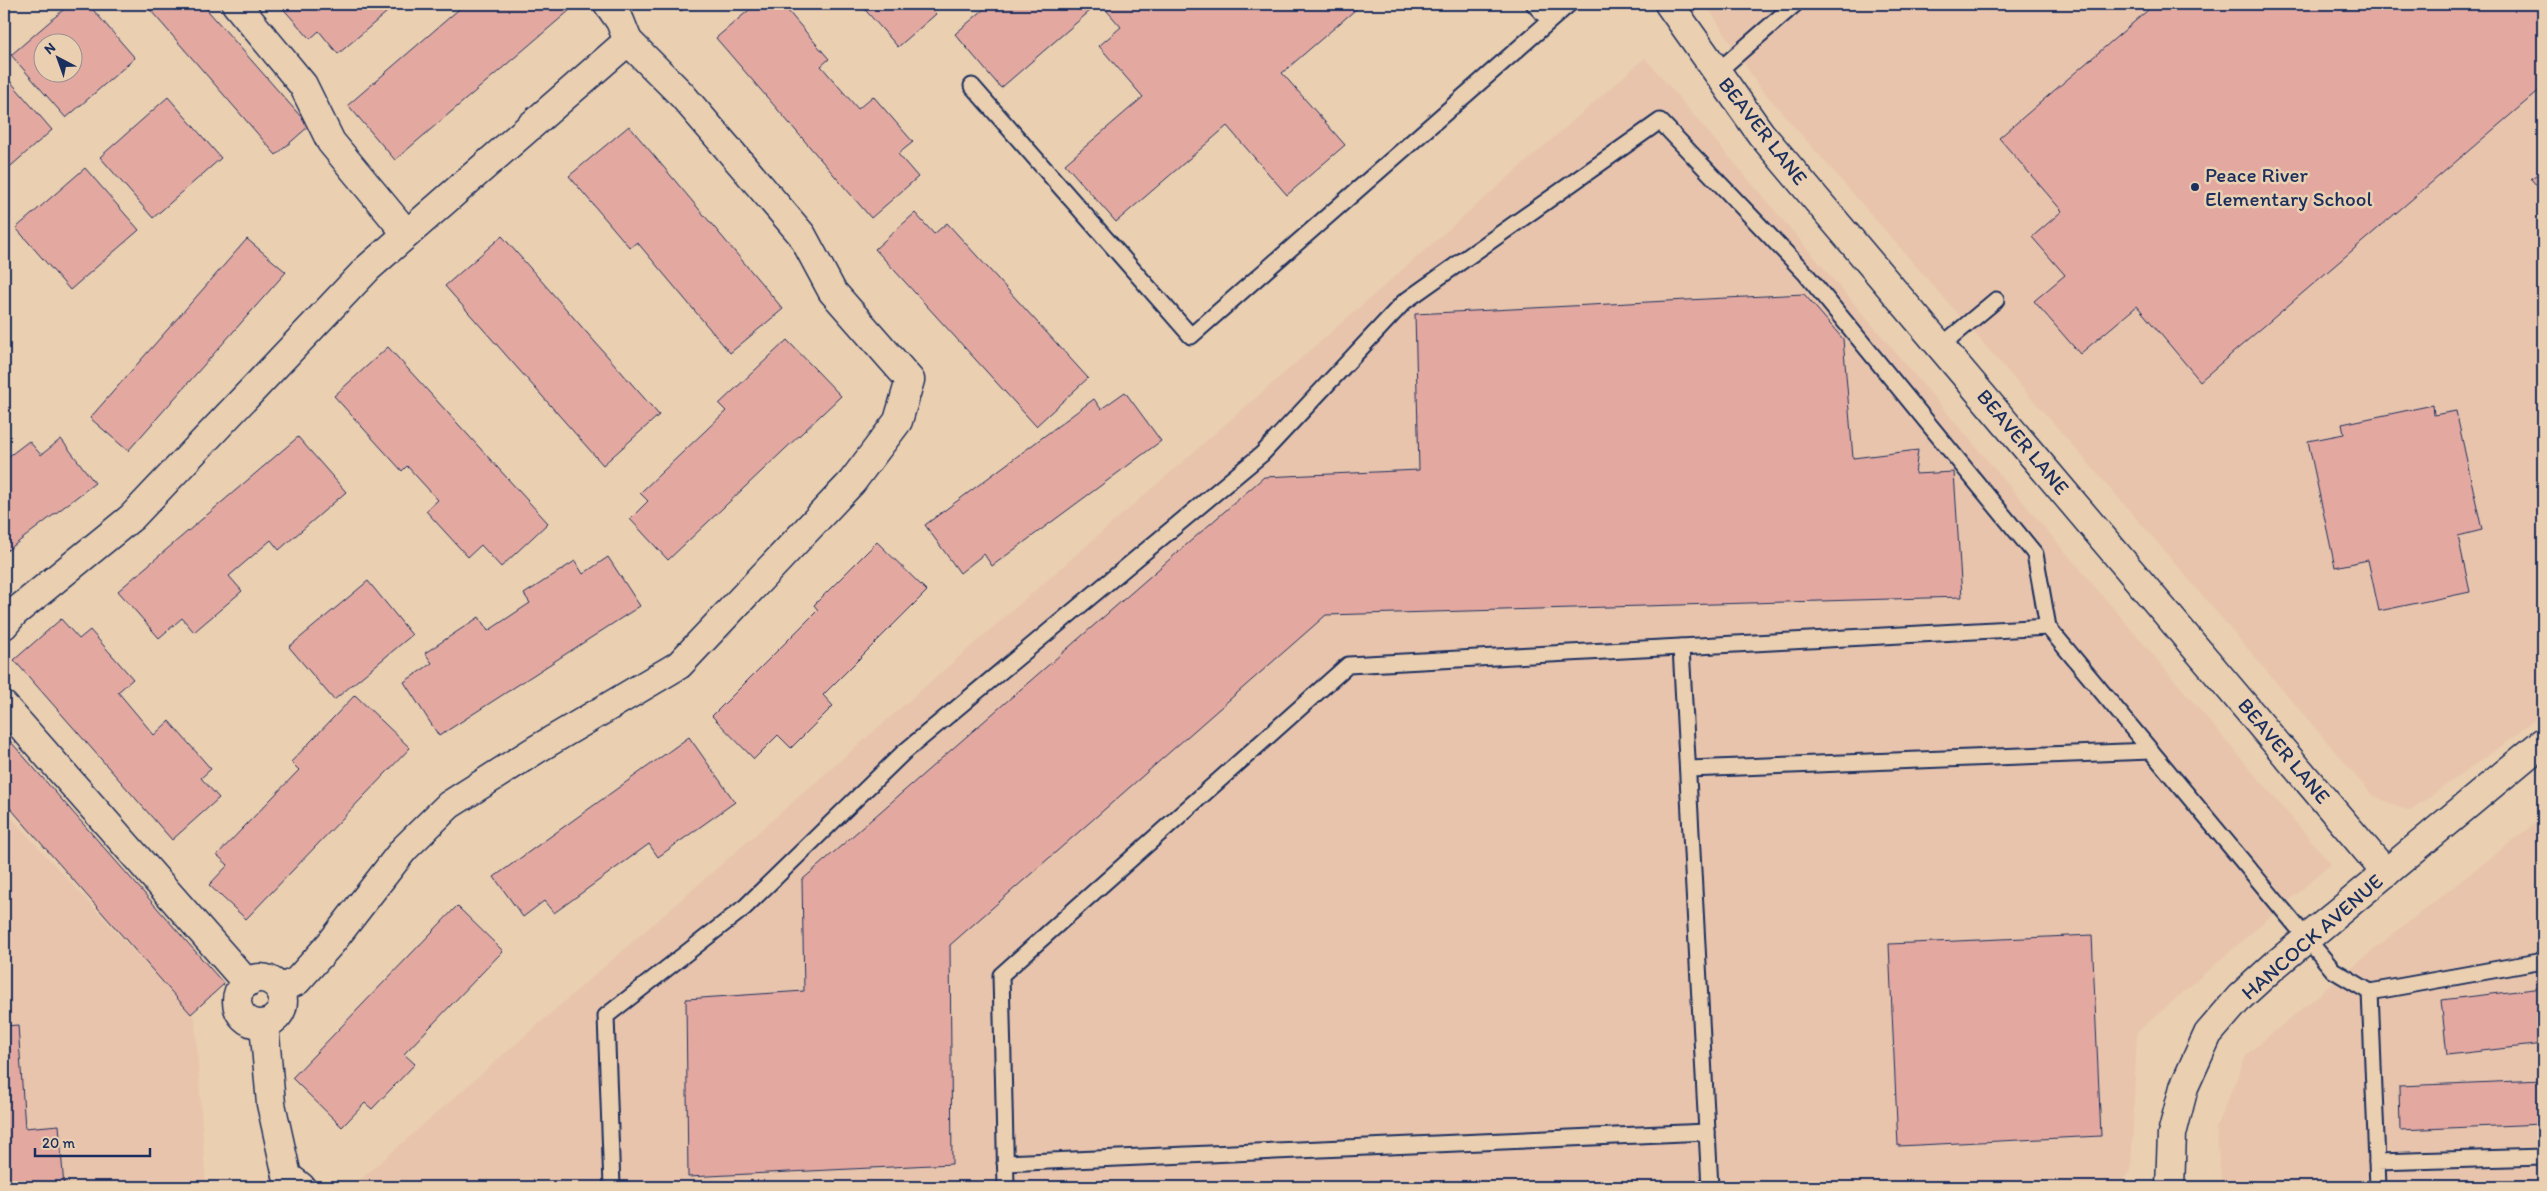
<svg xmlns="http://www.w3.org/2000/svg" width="2547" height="1191" font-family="Itim,sans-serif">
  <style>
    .built { fill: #e8c4ac }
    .building { fill: #e3a9a1; stroke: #1b2f5e; fill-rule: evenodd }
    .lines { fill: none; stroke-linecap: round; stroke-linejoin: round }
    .lane-casing { stroke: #1b2f5e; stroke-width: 19 }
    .street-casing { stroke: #1b2f5e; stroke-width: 31 }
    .lane { stroke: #eacfb1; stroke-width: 15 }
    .street { stroke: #eacfb1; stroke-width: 28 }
    .poi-dot { fill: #1b2f5e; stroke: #eacfb1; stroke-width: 2 }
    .labels { text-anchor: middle; stroke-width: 5; stroke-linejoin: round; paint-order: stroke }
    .street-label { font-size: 21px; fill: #1b2f5e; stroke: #eacfb1 }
    .poi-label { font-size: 21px; fill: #1b2f5e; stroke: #eacfb1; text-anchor: start }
  </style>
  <rect width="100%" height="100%" fill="#eacfb1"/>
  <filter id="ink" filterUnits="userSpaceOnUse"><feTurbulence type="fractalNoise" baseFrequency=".02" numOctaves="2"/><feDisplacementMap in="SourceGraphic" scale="10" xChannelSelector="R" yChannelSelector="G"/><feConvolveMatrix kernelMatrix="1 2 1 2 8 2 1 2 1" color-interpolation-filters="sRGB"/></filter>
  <g filter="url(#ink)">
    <g class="built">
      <polygon points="1715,4 2543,4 2543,713 2507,742 2409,811 2372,795 2157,542 1758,85 1709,9"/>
      <polygon points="1645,58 2331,864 2137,1032 2131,1171 2115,1187 352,1187"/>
      <polygon points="4,810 195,1018 206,1187 4,1187"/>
      <polygon points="2543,817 2543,1187 2222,1187 2216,1127 2247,1054 2393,934"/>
    </g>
    <g class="building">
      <path d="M 70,4 L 88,4 L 135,58 L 66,118 L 11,55 ZM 42,42 L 72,42 L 72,72 L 42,72 Z"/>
      <polygon points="145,4 202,4 309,126 276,155"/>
      <polygon points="279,4 380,4 387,12 338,54 319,31 310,39"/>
      <polygon points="465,4 577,4 395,160 348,105"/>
      <polygon points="676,4 691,4 681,11"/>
      <polygon points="756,4 782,4 829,59 821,66 858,109 873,96 913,142 898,154 918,177 871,218 716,38"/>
      <polygon points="860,4 927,4 936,14 898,47"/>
      <polygon points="990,4 1098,4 1001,88 955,34"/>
      <polygon points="1101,4 1362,4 1282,73 1345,145 1287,195 1227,126 1116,222 1065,164 1143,97 1099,46 1121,27"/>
      <polygon points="2155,4 2543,4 2543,87 2200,381 2137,306 2080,354 2034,301 2065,275 2032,237 2062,211 1999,138"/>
      <polygon points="4,74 52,130 4,172"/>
      <polygon points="168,97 221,158 153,218 100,157"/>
      <polygon points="629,126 783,309 730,353 637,242 630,248 569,176"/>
      <polygon points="85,168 139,230 70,290 16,228"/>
      <polygon points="2543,169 2543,193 2531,179"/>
      <polygon points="915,213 934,234 947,223 1088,378 1036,426 875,249"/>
      <polygon points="502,236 659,415 603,465 445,286"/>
      <polygon points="247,239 286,272 128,451 90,418"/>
      <polygon points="1804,294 1843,339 1853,458 1918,450 1915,474 1954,472 1962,597 1326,615 950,945 952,1164 688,1177 686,999 804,991 802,880 1264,477 1419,470 1415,314"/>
      <polygon points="787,340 841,396 668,560 630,519 648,501 640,493 726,411 719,404"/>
      <polygon points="388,347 548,523 501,567 481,545 468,557 426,511 438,500 407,466 402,471 334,396"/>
      <polygon points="1125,392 1161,441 992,566 984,554 960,573 925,525 1094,399 1101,409"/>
      <polygon points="2433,405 2434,415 2456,411 2482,530 2458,536 2470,592 2379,611 2368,560 2335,567 2308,441 2344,434 2342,424"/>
      <polygon points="298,437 346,492 279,550 271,540 229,576 242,591 194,632 182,618 159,638 118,591"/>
      <polygon points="61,439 95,483 4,553 4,460 29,441 41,455"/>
      <polygon points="877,542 927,591 823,695 833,706 791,748 778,735 754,759 712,716 818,610 814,605"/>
      <polygon points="608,557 640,606 439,736 404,682 432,663 425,653 479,617 488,631 530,603 524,594 575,561 583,574"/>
      <polygon points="368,581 412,635 334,700 289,647"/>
      <polygon points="61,619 79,639 90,630 133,679 118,692 154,735 169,721 211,769 201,778 219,798 172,840 14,660"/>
      <polygon points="355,695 410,748 246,919 209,885 228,865 217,855 299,770 291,762"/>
      <polygon points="4,734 224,984 191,1014 4,801"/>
      <polygon points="689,737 735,802 658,857 649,844 554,913 544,901 523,917 494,877"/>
      <polygon points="457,906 503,951 404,1054 415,1064 372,1109 365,1103 342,1127 292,1078"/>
      <polygon points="2092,935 2101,1136 1898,1146 1889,944"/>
      <polygon points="2543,988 2543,1044 2447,1055 2441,1000"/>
      <polygon points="18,1025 25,1128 59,1125 64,1187 4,1187 4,1026"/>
      <polygon points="2543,1080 2543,1124 2400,1130 2399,1086"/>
    </g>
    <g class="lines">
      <g class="lane-casing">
        <g id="lane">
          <polyline points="1534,4 1549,20"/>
          <polyline points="1717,72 1795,4"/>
          <polyline points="972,86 1191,336 1569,4"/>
          <polyline points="1941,346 1996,300"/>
          <polyline points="1681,647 1710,1187"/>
          <polyline points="1688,769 2151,751"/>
          <polyline points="2370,992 2377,1162"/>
          <polyline points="1005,1163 1707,1132"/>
          <polyline points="612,1187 606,1016 745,907 903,753 1262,454 1404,302 1660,121 1805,273 2035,554 2048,627 2333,970 2370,992 2543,961"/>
          <polyline points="1006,1187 1001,975 1348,665 2048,627"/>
          <polyline points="2378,1187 2377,1162 2543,1157"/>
        </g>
      </g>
      <g class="street-casing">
        <g id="street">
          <polyline points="236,4 303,85 331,142 407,234"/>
          <polyline points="608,4 620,21 628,41"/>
          <polyline points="1669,4 1761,134 2386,873"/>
          <polyline points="4,625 14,613 132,517 368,268 628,41 682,95 802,235 832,291 910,380 898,421 852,482 679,665 537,749 449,805 404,849 331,943 297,981 280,989"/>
          <polyline points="4,706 247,983"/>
          <circle cx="260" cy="1001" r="23"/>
          <polyline points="264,1024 271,1104 287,1176 301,1187"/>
          <polyline points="2170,1187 2172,1134 2184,1087 2208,1034 2240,997 2275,965 2543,742"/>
        </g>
      </g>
      <use href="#lane" class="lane"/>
      <use href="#street" class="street"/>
    </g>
  </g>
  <circle class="poi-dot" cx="2195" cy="187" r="5"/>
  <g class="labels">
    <g class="street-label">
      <text transform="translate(1763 131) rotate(52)" y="7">BEAVER LANE</text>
      <text transform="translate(2023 442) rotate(50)" y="7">BEAVER LANE</text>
      <text transform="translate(2284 751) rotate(50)" y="7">BEAVER LANE</text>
      <text transform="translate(2312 937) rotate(-41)" y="7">HANCOCK AVENUE</text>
    </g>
    <g class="poi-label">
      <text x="2205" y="182">Peace River<tspan x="2205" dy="24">Elementary School</tspan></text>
    </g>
  </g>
  <rect width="2547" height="1191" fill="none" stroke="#eacfb1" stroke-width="20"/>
  <rect x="10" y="10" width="2527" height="1171" fill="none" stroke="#1b2f5e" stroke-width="2" filter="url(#ink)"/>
  <g transform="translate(58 58) rotate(319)"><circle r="24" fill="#eacfb1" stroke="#978f90"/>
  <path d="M0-4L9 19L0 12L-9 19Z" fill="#1b2f5e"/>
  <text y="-8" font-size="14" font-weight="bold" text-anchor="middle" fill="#1b2f5e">N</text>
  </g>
  <path d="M35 1148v8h115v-8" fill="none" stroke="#1b2f5e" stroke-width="2.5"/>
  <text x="42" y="1148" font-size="15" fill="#1b2f5e" stroke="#eacfb1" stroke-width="4" paint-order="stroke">20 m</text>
</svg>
